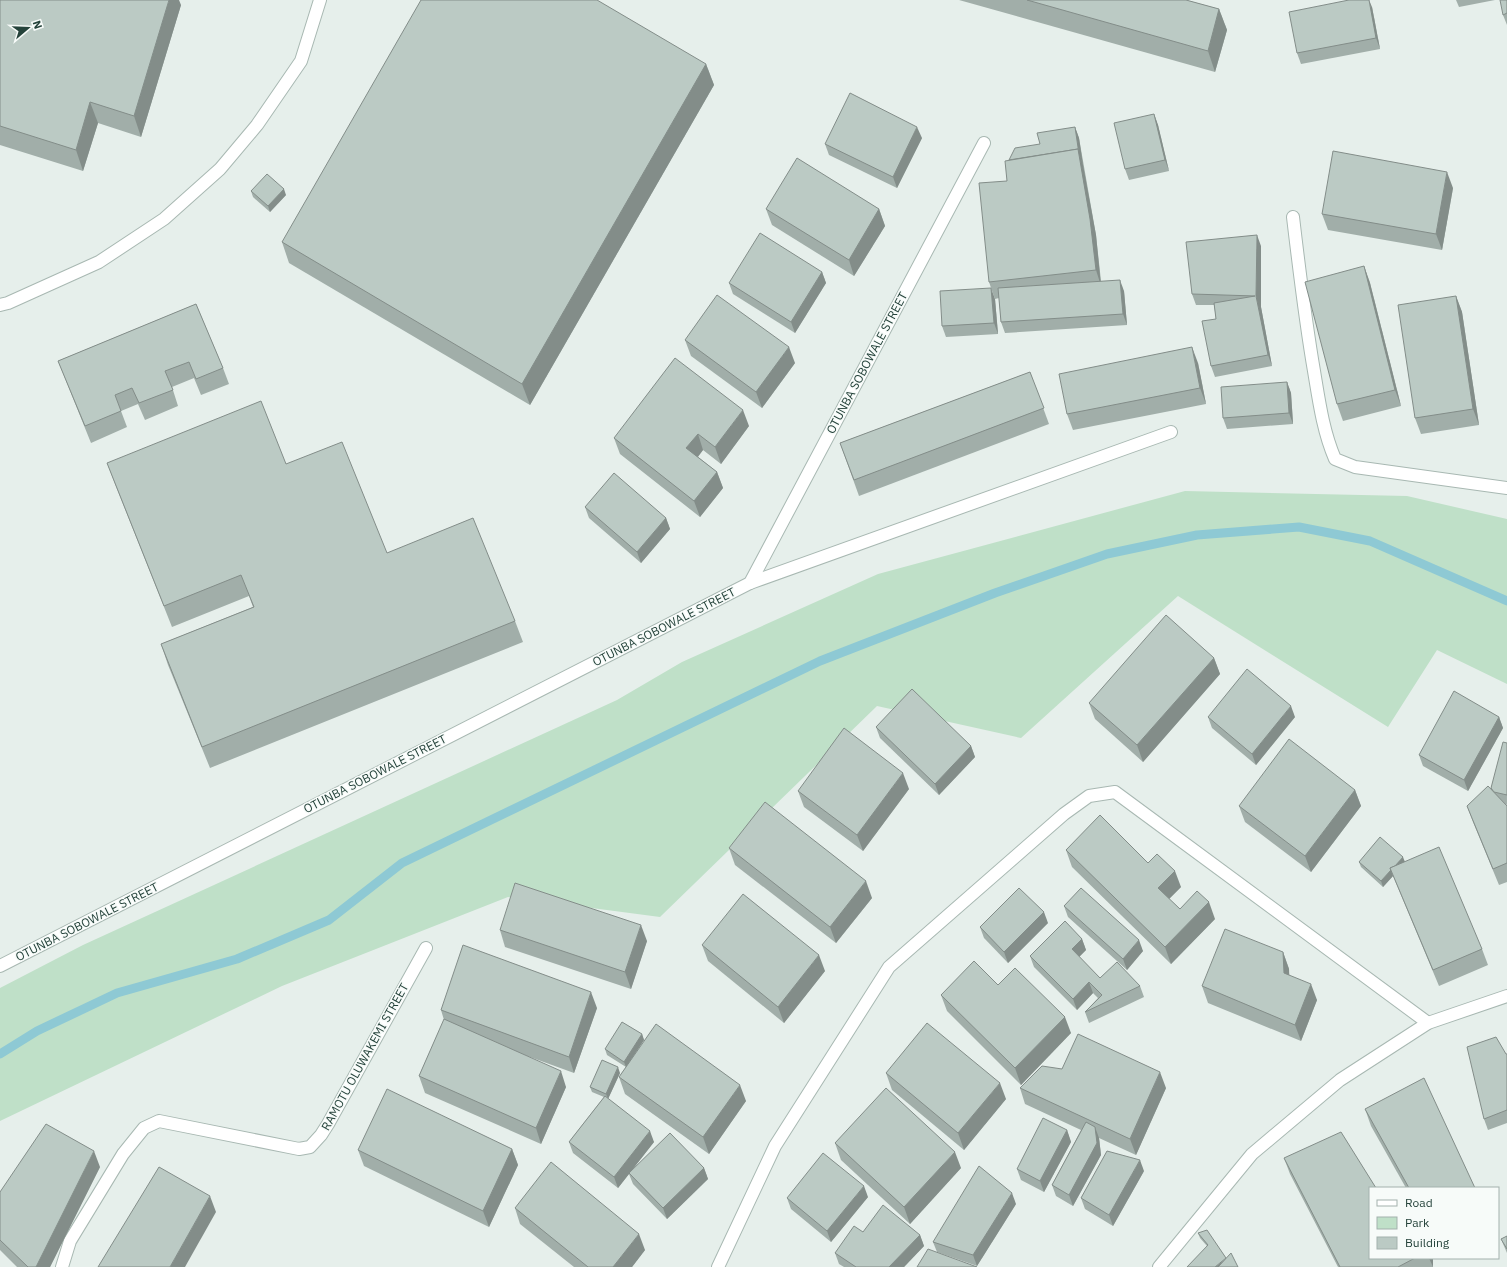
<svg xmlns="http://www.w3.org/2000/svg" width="1507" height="1267" font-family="'IBM Plex Sans',sans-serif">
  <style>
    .green { fill: #bfe0c8 }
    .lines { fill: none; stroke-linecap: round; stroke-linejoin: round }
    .stream { stroke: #8ec9d4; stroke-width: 9 }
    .minor-casing { stroke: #a8b8b2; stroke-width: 14 }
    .minor { stroke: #fff; stroke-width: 12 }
    .wall { fill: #a1aea9 }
    .shaded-wall { fill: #838d89 }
    .building { fill: #bbcac4; stroke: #838d89 }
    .labels { text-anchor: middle; stroke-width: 3; stroke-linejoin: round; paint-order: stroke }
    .street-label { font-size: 12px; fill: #24423a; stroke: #f7fbf9 }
  </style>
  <rect width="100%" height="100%" fill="#e6efeb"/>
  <polygon class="green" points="1185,491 1407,496 1507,519 1507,684 1437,650 1388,727 1178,596 1021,738 877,706 660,917 508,897 282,986 0,1121 0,988 83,945 617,700 682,662 878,574"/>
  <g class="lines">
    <polyline class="stream" points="0,1054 37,1031 117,993 237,959 329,920 402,863 820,661 995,593 1107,554 1197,535 1299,527 1370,541 1507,601"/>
    <g class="minor-casing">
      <g id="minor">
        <path d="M 1293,217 C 1299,268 1305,319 1314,371 C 1319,401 1323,431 1335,459 L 1355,467 L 1507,488"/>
        <polyline points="0,305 8,303 99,262 164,219 220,169 257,125 301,61 320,0"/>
        <polyline points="750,583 1171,432"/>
        <polyline points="0,966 750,583 984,143"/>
        <polyline points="62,1267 70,1241 123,1154 144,1128 159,1121 299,1149 310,1147 321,1135 328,1124 426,948"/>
        <polyline points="718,1267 775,1146 889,967 1064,814 1089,796 1115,792 1428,1023"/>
        <polyline points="1159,1267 1252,1154 1340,1080 1428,1023 1507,996"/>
      </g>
    </g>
    <use href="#minor" class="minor"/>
  </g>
  <g class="wall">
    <polygon points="0,0 181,5 141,137 98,123 83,171 0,145"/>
    <polygon points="959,0 1186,0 1219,9 1227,30 1215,72"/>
    <polygon points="1456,0 1495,0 1459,7"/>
    <polygon points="1507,0 1507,25 1503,15"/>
    <polygon points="1372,7 1380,49 1301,64 1297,53"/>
    <polygon points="706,64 714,85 530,405 289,263 282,242"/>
    <polygon points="1154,114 1158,125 1169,171 1129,180 1125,169"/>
    <polygon points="1075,127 1079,138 1096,235 1101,281 1124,291 1127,325 1005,333 1001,322 999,298 995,299 989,282 1007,181 1009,160"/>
    <polygon points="922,138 897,188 829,155 825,144"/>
    <polygon points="1453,188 1442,250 1328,230 1322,214"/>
    <polygon points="251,191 286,195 270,212 253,197"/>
    <polygon points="766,209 879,209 885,226 854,276 772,225"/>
    <polygon points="1261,246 1261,307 1272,366 1215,377 1211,366 1216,319 1214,305 1196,305 1192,294"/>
    <polygon points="1364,266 1370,283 1401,406 1343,421 1337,404"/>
    <polygon points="822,272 826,283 795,333 733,294 729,283"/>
    <polygon points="1456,296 1462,312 1479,425 1421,434 1415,418"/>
    <polygon points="995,299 998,334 946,337 942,326"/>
    <polygon points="196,304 223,368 229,384 201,395 194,378 172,387 178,406 145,420 138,404 121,411 127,427 91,443 58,361"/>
    <polygon points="685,340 795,363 762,408 691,356"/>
    <polygon points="1198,363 1206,404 1073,430 1067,414"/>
    <polygon points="1030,372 1049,424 859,496 840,443"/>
    <polygon points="1287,382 1291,393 1293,424 1227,429 1223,418"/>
    <polygon points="749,426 721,464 703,450 698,457 717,472 723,488 700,517 620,454 614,438"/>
    <polygon points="107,463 286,464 387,553 515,621 523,642 210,768 168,665 161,644 253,607 249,596 172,627 115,484"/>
    <polygon points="585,507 666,518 670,529 641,563 589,518"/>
    <polygon points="1214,658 1220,674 1143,762 1095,719 1089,703"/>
    <polygon points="1208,717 1295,717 1256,765 1212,728"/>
    <polygon points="1499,717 1503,728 1468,791 1423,766 1419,755"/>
    <polygon points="876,727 971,746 975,757 939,795 880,738"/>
    <polygon points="1507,743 1507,805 1506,804 1507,806 1507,882 1499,885 1473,822 1467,806 1491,788"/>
    <polygon points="909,789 863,851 804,807 798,791"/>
    <polygon points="1355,790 1361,806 1311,872 1245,822 1239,806"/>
    <polygon points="729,848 872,898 836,943 735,865"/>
    <polygon points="1066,850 1148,863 1181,887 1169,899 1180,909 1215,919 1171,964 1072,867"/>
    <polygon points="1404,861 1482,949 1488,965 1439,986 1393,876 1383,887 1361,867 1359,862"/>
    <polygon points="1064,906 1143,951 1127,970 1068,917"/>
    <polygon points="1048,923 1008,963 984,938 980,927"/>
    <polygon points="500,930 647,941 631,989 505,947"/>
    <polygon points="1082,939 1086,950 1079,957 1100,978 1140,986 1144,997 1089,1023 1085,1012 1098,998 1093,993 1077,1010 1034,967 1030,956"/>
    <polygon points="702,945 825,971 784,1023 708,961"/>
    <polygon points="1283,952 1289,969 1289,975 1317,1000 1301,1041 1208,1003 1202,986"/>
    <polygon points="998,985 1071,1033 1021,1085 947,1011 941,995"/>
    <polygon points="597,1008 574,1073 519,1053 566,1087 541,1144 425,1093 419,1076 444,1020 441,1010"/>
    <polygon points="642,1034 644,1040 634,1056 746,1101 709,1154 625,1094 619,1077 626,1067 607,1055 605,1049"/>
    <polygon points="1506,1054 1507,1054 1507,1123 1488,1130 1484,1119"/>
    <polygon points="620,1073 608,1099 654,1142 632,1170 704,1168 708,1179 667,1219 633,1184 629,1174 618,1188 573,1153 569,1142 604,1097 592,1092 590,1087"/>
    <polygon points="886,1073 1006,1099 964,1150 892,1090"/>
    <polygon points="1020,1088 1166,1088 1136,1155 1099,1138 1101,1155 1073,1206 1056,1196 1052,1185 1081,1130 1025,1104"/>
    <polygon points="1365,1109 1475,1188 1406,1188 1371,1126"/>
    <polygon points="1067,1130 1071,1142 1044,1192 1021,1180 1017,1169"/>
    <polygon points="835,1143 961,1168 910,1224 841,1160"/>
    <polygon points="512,1149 518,1165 489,1227 364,1166 358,1150"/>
    <polygon points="1284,1158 1370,1258 1433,1258 1433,1267 1338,1267 1290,1174"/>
    <polygon points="100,1167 50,1267 17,1267 0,1250 0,1192"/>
    <polygon points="1144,1171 1113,1226 1085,1209 1081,1198"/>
    <polygon points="868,1197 831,1242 791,1209 787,1198"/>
    <polygon points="1016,1204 977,1266 937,1252 933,1242"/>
    <polygon points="515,1208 645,1250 632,1267 574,1267 520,1224"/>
    <polygon points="863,1232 920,1235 924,1246 904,1267 844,1267 839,1264 835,1253"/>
    <polygon points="1198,1233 1226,1258 1207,1246 1200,1238"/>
    <polygon points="1507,1236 1507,1253 1501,1239"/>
  </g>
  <g class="shaded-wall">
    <polygon points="169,0 179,0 181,5 141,137 134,116"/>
    <polygon points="1369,0 1372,7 1380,49 1376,38"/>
    <polygon points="1219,9 1227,30 1215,72 1208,51"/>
    <polygon points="706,64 714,85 530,405 522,384"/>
    <polygon points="90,102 98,123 83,171 76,150"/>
    <polygon points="1154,114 1158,125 1169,171 1165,160"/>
    <polygon points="917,127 922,138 897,188 893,177"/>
    <polygon points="1075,127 1079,138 1083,165 1079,154"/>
    <polygon points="1078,149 1083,165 1096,235 1101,286 1096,270"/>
    <polygon points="1447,172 1453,188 1442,250 1436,234"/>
    <polygon points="284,189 286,195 270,212 268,206"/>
    <polygon points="879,209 885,226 854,276 849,260"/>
    <polygon points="1257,235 1261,246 1261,307 1272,366 1268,355 1256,296"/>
    <polygon points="1364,266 1370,283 1401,406 1395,390"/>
    <polygon points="822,272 826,283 795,333 791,322"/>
    <polygon points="1120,280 1124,291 1127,325 1123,314"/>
    <polygon points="991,288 995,299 998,334 994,323"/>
    <polygon points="1456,296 1462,312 1479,425 1473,409"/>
    <polygon points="789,347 795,363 762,408 756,392"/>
    <polygon points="1192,347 1198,363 1206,404 1200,388"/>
    <polygon points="1287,382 1291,393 1293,424 1289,413"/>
    <polygon points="743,410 749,426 721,464 715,447"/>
    <polygon points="698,434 703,450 692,464 686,448"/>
    <polygon points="717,472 723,488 700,517 694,501"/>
    <polygon points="666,518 670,529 641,563 637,552"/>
    <polygon points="1214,658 1220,674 1143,762 1137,745"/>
    <polygon points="1291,706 1295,717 1256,765 1252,754"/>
    <polygon points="1499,717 1503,728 1468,791 1464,780"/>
    <polygon points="971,746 975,757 939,795 935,784"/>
    <polygon points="903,773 909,789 863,851 857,835"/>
    <polygon points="1355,790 1361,806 1311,872 1305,856"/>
    <polygon points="1403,857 1405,862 1391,870"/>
    <polygon points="1391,870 1393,876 1383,887 1381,881"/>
    <polygon points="1175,871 1181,887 1164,904 1158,888"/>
    <polygon points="866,881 872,898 836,943 830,927"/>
    <polygon points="1209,902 1215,919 1171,964 1165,947"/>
    <polygon points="1044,912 1048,923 1008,963 1004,952"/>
    <polygon points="641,925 647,941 631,989 625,972"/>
    <polygon points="1082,939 1086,950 1076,960 1072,949"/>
    <polygon points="1139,940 1143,951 1127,970 1123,959"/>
    <polygon points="1283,952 1289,969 1290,989 1284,973"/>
    <polygon points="819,955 825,971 784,1023 778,1007"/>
    <polygon points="1089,982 1093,993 1077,1010 1073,999"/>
    <polygon points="1311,984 1317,1000 1301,1041 1295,1025"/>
    <polygon points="591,992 597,1008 574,1073 569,1057"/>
    <polygon points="1065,1017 1071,1033 1021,1085 1015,1068"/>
    <polygon points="642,1034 644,1040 626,1067 624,1062"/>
    <polygon points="618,1067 620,1073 608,1099 606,1094"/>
    <polygon points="561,1071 566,1087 541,1144 536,1128"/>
    <polygon points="1160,1072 1166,1088 1136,1155 1130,1139"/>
    <polygon points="1000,1083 1006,1099 964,1150 958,1133"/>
    <polygon points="740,1085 746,1101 709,1154 703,1137"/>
    <polygon points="1095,1127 1099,1138 1101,1155 1073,1206 1069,1195"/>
    <polygon points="1067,1130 1071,1142 1044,1192 1040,1181"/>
    <polygon points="650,1131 654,1142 618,1188 614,1177"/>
    <polygon points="512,1149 518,1165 489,1227 483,1211"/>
    <polygon points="94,1151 100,1167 50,1267 36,1267"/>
    <polygon points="955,1152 961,1168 910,1224 904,1207"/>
    <polygon points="1140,1160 1144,1171 1113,1226 1109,1215"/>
    <polygon points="704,1168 708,1179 667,1219 663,1208"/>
    <polygon points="864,1186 868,1197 831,1242 827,1231"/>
    <polygon points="1012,1193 1016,1204 977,1266 973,1255"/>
    <polygon points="210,1196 216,1212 185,1267 170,1267"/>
    <polygon points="639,1234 645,1250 632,1267 613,1267"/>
    <polygon points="920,1235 924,1246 904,1267 889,1267"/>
    <polygon points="1227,1258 1224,1267 1215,1267"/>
    <polygon points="1429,1258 1433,1258 1433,1267"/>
  </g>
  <g class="building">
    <polygon points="0,0 169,0 134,116 90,102 76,150 0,126"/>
    <polygon points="421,0 597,0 706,64 522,384 282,242"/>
    <polygon points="1027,0 1186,0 1219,9 1208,51"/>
    <polygon points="1349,0 1369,0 1376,38 1297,53 1289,12"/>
    <polygon points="1500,0 1507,0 1507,13 1503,15"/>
    <polygon points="850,93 917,127 893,177 825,144"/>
    <polygon points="1154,114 1165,160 1125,169 1114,123"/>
    <polygon points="1075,127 1079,154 1078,149 1009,160 1015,148 1040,144 1037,133"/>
    <polygon points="1078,149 1090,219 1096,270 989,282 979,183 1007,181 1005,161"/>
    <polygon points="1333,151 1447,172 1436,234 1322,214"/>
    <polygon points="797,158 879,209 849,260 766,209"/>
    <polygon points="267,174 284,189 268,206 251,191"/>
    <polygon points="760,233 822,272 791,322 729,283"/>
    <polygon points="1257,235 1256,296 1268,355 1211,366 1202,321 1216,319 1214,303 1255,296 1192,294 1186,242"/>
    <polygon points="1364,266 1395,390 1337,404 1305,282"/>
    <polygon points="1120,280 1123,314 1001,322 998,288"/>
    <polygon points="991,288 994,323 942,326 940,291"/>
    <polygon points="717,295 789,347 756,392 685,340"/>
    <polygon points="1456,296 1473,409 1415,418 1398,305"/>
    <polygon points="196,304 223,368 196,379 189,362 165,371 173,390 139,403 132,388 115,395 121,411 85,426 58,361"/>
    <polygon points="1192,347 1200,388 1067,414 1059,374"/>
    <polygon points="675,358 743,410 715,447 698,434 686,448 717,472 694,501 614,438"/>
    <polygon points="1030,372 1044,408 854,480 840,443"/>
    <polygon points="1287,382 1289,413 1223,418 1221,387"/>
    <polygon points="261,401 286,464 342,442 387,553 473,518 515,621 202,747 161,644 254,607 241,575 164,606 107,463"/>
    <polygon points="614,473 666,518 637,552 585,507"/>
    <polygon points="1166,615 1214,658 1137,745 1089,703"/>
    <polygon points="1247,669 1291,706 1252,754 1208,717"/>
    <polygon points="912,689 971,746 935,784 876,727"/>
    <polygon points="1454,691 1499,717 1464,780 1419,755"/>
    <polygon points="844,728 903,773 857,835 798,791"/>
    <polygon points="1289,739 1355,790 1305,856 1239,806"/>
    <polygon points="1503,742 1507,743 1507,795 1494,792 1491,788"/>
    <polygon points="1488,786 1507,806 1507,863 1493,869 1467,806"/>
    <polygon points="765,802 866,881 830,927 729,848"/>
    <polygon points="1100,815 1148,863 1157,854 1175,871 1158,888 1180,909 1197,891 1209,902 1165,947 1066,850"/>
    <polygon points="1380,837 1403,857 1395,866 1390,868 1391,870 1381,881 1359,862"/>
    <polygon points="1439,847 1482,949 1433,970 1390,868"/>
    <polygon points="515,883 641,925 625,972 500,930"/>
    <polygon points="1019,888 1044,912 1004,952 980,927"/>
    <polygon points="1081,888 1139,940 1123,959 1064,906"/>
    <polygon points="743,894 819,955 778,1007 702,945"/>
    <polygon points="1065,921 1082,939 1072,949 1100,978 1117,962 1140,986 1085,1012 1102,995 1089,982 1073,999 1030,956"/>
    <polygon points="1225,929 1283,952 1284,973 1311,984 1295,1025 1202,986"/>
    <polygon points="463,945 591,992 569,1057 441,1010"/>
    <polygon points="974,961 998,985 1015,968 1065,1017 1015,1068 941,995"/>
    <polygon points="444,1019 561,1071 536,1128 419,1076"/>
    <polygon points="622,1022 642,1034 624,1062 605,1049"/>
    <polygon points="927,1023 1000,1083 958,1133 886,1073"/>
    <polygon points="656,1024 740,1085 703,1137 619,1077"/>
    <polygon points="1078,1034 1160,1072 1130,1139 1020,1088 1042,1066 1062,1069"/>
    <polygon points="1496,1037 1506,1054 1507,1054 1507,1110 1484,1119 1467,1047"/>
    <polygon points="602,1060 618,1067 606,1094 590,1087"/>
    <polygon points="1424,1078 1475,1188 1409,1188 1365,1109"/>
    <polygon points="886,1088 955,1152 904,1207 835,1143"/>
    <polygon points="387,1089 512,1149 483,1211 358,1150"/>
    <polygon points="605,1096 650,1131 614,1177 569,1142"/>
    <polygon points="1043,1118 1067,1130 1040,1181 1017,1169"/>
    <polygon points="1086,1122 1095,1127 1097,1143 1069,1195 1052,1185"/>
    <polygon points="46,1124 94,1151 36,1267 28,1267 0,1240 0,1192"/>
    <polygon points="1341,1132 1376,1188 1370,1188 1370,1258 1415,1258 1398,1267 1340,1267 1284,1158"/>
    <polygon points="670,1133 704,1168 663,1208 629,1173"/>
    <polygon points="1107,1151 1140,1160 1109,1215 1081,1198"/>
    <polygon points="823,1153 864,1186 827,1231 787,1198"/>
    <polygon points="551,1162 639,1234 613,1267 588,1267 515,1208"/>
    <polygon points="979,1166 1012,1193 973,1255 933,1242"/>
    <polygon points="159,1167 210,1196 170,1267 98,1267"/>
    <polygon points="883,1205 920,1235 889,1267 856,1267 835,1253 854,1226 863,1232"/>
    <polygon points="1207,1230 1226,1258 1215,1267 1187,1267 1208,1245 1198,1233"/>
    <polygon points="1507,1236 1507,1249 1501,1239"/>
    <polygon points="928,1249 977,1267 917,1267"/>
    <polygon points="1231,1253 1238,1267 1218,1267"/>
  </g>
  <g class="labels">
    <g class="street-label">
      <text transform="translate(867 363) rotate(-62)" y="4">OTUNBA SOBOWALE STREET</text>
      <text transform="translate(664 627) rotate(-27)" y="4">OTUNBA SOBOWALE STREET</text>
      <text transform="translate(375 774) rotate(-27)" y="4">OTUNBA SOBOWALE STREET</text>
      <text transform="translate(87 922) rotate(-27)" y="4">OTUNBA SOBOWALE STREET</text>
      <text transform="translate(365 1057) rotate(-61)" y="4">RAMOTU OLUWAKEMI STREET</text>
    </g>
  </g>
  <rect x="1369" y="1187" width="130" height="72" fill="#f7fbf9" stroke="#a3b1ad"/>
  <rect x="1377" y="1200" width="20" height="6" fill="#ffffff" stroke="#a3b1ad"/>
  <text x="1405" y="1207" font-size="12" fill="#24423a">Road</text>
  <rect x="1377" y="1217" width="20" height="12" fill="#bfe0c8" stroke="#a3b1ad"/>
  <text x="1405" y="1227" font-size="12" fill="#24423a">Park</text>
  <rect x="1377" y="1237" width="20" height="12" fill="#bbcac4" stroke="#a3b1ad"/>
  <text x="1405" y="1247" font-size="12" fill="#24423a">Building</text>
  <g transform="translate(28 28) rotate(71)" stroke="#f7fbf9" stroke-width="3" paint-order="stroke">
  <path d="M0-3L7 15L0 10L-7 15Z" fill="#24423a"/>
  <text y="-6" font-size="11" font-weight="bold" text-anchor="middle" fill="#24423a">N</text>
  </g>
</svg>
